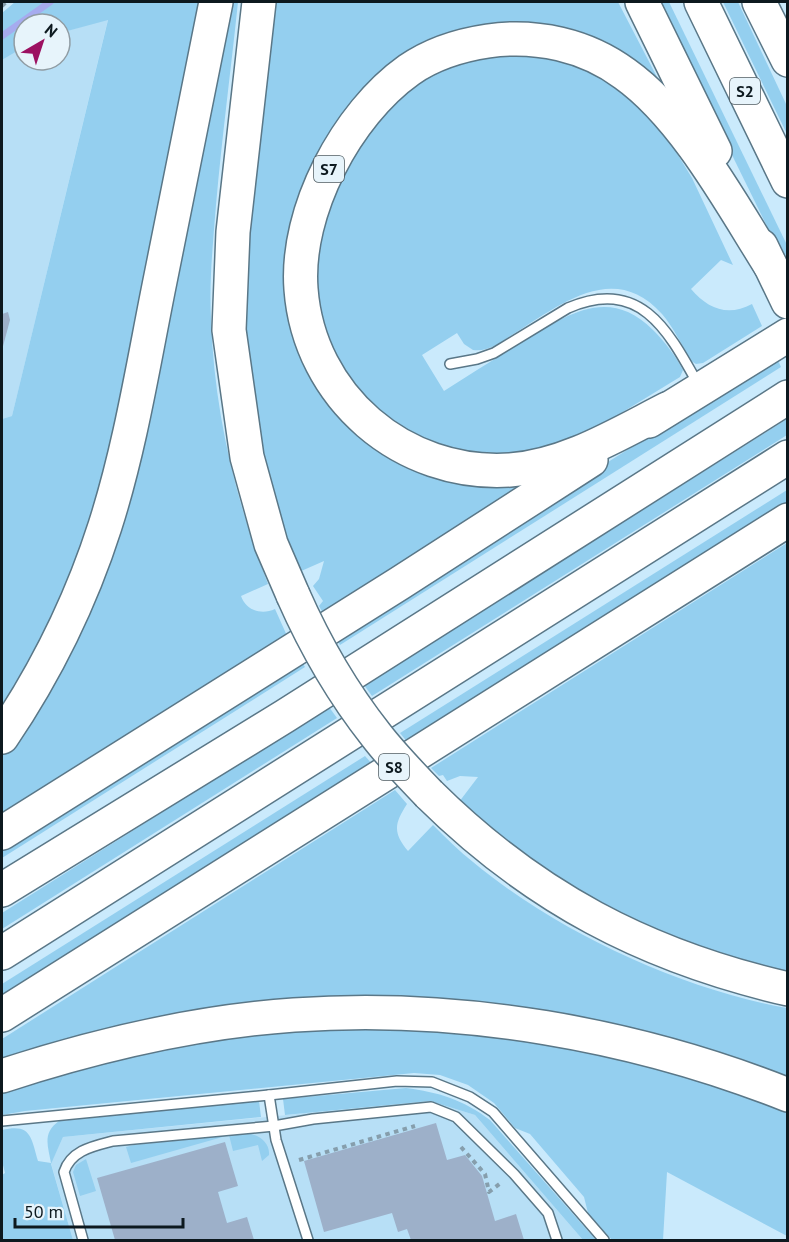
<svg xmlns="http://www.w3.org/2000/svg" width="789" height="1242" font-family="'PT Sans',sans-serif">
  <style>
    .built { fill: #b7dff6 }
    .green { fill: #94cfef }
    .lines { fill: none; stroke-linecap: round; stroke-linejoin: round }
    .stream { stroke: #a6abef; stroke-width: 7 }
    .building { fill: #9db0c9 }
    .service-casing { stroke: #5a7787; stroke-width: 12 }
    .motorway-casing { stroke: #5a7787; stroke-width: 36 }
    .path { stroke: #869eac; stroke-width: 4; stroke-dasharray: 4.5 4.5; stroke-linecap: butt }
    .service { stroke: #fff; stroke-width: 9 }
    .motorway { stroke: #fff; stroke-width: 33 }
    .motorway-bridge-casing { stroke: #5a7787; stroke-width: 36; stroke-linecap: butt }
    .motorway-bridge { stroke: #fff; stroke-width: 33 }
    .labels { text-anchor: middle; stroke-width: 6; stroke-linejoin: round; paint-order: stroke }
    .shield { fill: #e7f4fb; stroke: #4e5b61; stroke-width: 1.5 }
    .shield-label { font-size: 16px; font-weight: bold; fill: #0d191f }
  </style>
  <rect width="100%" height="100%" fill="#caeafc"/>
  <g class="built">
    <polygon points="108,19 12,416 2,419 2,60 24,47 24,60 60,60 60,33"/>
    <polygon points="430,1101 475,1115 583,1240 73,1240 51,1163 63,1137"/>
  </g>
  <g class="green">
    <polygon points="15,2 203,2 104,484 66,592 2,713 2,419 12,416 108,20 60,33 60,24 24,24 24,47 2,60 2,13"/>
    <path d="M 225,2 L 238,2 C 231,69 222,137 216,205 C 213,243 209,281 211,319 C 214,410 235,499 268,584 L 241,596 C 246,611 262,615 275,609 L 288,638 L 2,818 L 2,753 L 56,664 Z"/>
    <polygon points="271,2 618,2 657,77 654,80 628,60 425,47 300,214 338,409 533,484 324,615 319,606 323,601 313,586 319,579 324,561 299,572 277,515 265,475 245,344 245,269"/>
    <polygon points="657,2 669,2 787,245 787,254 782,257"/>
    <polygon points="723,2 738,2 787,106 787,134"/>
    <path d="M 488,54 L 550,55 L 602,74 L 646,108 L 670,142 L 692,178 L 733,265 L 721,260 L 691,289 C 708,309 728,317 752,304 L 762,326 L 703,363 L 696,364 L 691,361 C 682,345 673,327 662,314 C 614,260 560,305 515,333 C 502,341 490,352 473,350 L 464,344 L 457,333 L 422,355 L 444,391 C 470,374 496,358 522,342 C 566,315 609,285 653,330 C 665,342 675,355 683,370 L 680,377 L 590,432 L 522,455 L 446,451 L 379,416 L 336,361 L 316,306 L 317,247 L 337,180 L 383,110 L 425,75 Z"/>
    <polygon points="776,356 781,367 340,645 334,635"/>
    <polygon points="787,419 787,435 372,696 364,685"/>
    <polygon points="787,490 787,504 408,743 400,733"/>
    <path d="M 787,543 L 787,971 C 698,956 590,908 518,852 C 497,837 479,818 459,802 L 478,777 L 460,776 L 447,781 L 443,775 L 439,776 L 431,768 Z"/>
    <polygon points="299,657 305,667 2,858 2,844"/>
    <polygon points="329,707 337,718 2,929 2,913"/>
    <polygon points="365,756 373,765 2,999 2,984"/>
    <path d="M 395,790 L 407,804 C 395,823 392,832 408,851 L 433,825 C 446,838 459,851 473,862 C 557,932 680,989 787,1008 L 787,1085 L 422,1005 L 2,1065 L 2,1039 Z"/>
    <polygon points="376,1027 507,1036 638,1060 787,1109 787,1236 667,1172 663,1240 612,1240 588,1213 584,1197 530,1134 515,1128 494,1103 468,1085 440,1075 414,1073 25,1111 2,1115 2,1088 60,1070 249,1033"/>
    <path d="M 406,1088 C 438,1092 464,1100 490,1120 L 596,1240 L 583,1240 L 475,1115 L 430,1101 L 285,1115 L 283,1099 Z"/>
    <path d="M 259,1101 L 261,1117 L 63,1137 L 51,1164 L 73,1240 L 2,1240 L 2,1175 L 5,1173 L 2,1161 L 2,1130 C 31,1123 31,1137 38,1161 L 51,1163 C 48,1146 42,1133 59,1121 Z"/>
    <path d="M 251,1134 C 261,1136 270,1144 269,1155 L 262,1161 L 258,1145 L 233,1151 L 229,1135 Z"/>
    <polygon points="226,1136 131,1163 126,1147 134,1145"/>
    <polygon points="86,1159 96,1191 80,1196 73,1172 76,1165"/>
  </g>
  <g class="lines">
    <polyline class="stream" points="2,36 50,2"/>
  </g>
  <g class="building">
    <polygon points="8,312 10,320 2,350 2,314"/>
    <polygon points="436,1123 447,1160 465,1155 482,1176 495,1221 516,1214 524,1240 411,1240 407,1229 398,1232 392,1213 324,1232 304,1161"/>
    <polygon points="225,1142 238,1186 218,1192 227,1223 247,1217 254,1240 115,1240 97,1178"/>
  </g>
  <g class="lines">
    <g class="service-casing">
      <g id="service">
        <path d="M 450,364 L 477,359 L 494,353 L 568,308 C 640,277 668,330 698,384"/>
        <polyline points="269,1095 276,1140 308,1240"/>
        <polyline points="2,1121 269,1095 397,1081 432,1082 470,1097 493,1112 604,1240"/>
        <path d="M 83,1240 L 64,1172 C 71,1150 94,1146 113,1141 L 274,1126 L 313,1119 L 431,1107 L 456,1117 L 514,1174 L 548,1213 L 557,1240"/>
      </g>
    </g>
    <g class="motorway-casing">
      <g id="motorway">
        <polyline points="259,2 233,232 229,330 247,457 271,544 293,595"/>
        <polyline points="642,2 715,151"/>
        <polyline points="701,2 788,181"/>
        <polyline points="759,2 788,60"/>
        <polyline points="761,246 788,302"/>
        <path d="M 667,409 C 618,434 566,466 510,470 C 403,477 309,397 301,289 C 295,211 347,114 409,70 C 432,54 461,45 488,41 C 536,34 586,45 625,74 C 684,116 731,203 770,265"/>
        <polyline points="649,421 788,335"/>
        <path d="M 2,737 C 46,672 81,601 105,526 C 130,448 143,366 159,286 C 178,191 197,96 216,2"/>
        <path d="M 429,794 C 533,897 645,956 788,989"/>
        <polyline points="2,833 400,583 591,460"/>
        <polyline points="2,890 285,716 788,397"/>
        <polyline points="2,953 788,457"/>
        <polyline points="2,1015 788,520"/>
        <path d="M 2,1076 C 97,1045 194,1022 294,1015 C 458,1003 635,1034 788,1095"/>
      </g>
    </g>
    <g class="path">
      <polyline points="2,6 6,2"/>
      <polyline points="461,1147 485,1174 489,1192 502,1182"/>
      <polyline points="299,1160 415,1126"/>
    </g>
    <use href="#service" class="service"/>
    <use href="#motorway" class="motorway"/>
    <g class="motorway-bridge-casing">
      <path id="motorway-bridge" d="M 293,595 C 315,645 342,692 376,735 C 392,756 411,775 429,794"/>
    </g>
    <use href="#motorway-bridge" class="motorway-bridge"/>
  </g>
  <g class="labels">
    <g class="shield">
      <rect x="730" y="78" width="30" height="26" rx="4.5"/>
      <rect x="314" y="156" width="30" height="26" rx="4.5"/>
      <rect x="379" y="754" width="30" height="26" rx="4.5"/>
    </g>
    <g class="shield-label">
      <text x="745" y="97">S2</text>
      <text x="329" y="175">S7</text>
      <text x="394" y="773">S8</text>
    </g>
  </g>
  <rect width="789" height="1242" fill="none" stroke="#0d191f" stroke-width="6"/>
  <g transform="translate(42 42) rotate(39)"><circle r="28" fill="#e7f4fb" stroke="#909ca3" stroke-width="1.5"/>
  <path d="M0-4.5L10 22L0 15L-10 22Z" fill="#9c1161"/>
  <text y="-9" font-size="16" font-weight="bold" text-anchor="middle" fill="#0d191f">N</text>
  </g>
  <path d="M15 1218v9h168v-9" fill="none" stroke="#0d191f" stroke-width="3"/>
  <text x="24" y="1218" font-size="18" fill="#0d191f" stroke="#e7f4fb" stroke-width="4.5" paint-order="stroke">50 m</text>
</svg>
